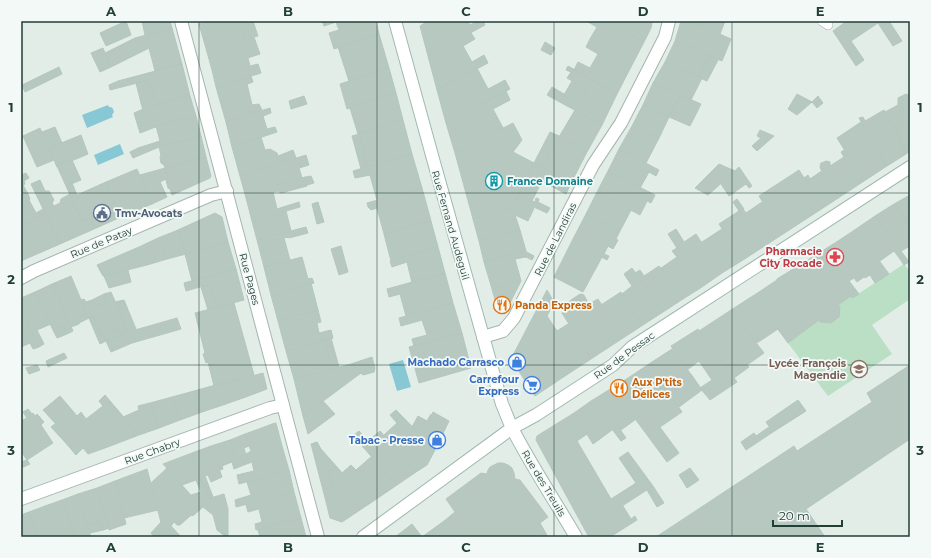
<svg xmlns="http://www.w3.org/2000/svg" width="931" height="558" font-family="Montserrat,sans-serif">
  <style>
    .green { fill: #badfc4 }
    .water { fill: #88c8d4 }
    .building { fill: #b7c8c1; stroke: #b4c7bf }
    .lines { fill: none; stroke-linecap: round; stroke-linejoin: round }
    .lane-casing { stroke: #a4b5af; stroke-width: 10 }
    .street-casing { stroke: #a4b5af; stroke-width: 14 }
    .secondary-casing { stroke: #a0b9b0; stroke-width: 14 }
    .lane { stroke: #fff; stroke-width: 9 }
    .street { stroke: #fff; stroke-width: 12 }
    .secondary { stroke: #fff; stroke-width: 12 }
    .grid { fill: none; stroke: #213f37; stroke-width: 1; stroke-opacity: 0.55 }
    .labels { text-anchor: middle; stroke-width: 3.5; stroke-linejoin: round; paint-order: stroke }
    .culture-label { font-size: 10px; font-weight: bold; fill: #0d838f; stroke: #f3f9f6; text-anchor: start }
    .service-label { font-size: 10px; font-weight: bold; fill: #4e5e75; stroke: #f3f9f6; text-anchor: start }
    .street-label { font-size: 10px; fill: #213f37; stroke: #f3f9f6 }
    .health-label { font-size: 10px; font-weight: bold; fill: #be3a42; stroke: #f3f9f6; text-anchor: end }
    .food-label { font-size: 10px; font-weight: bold; fill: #c56008; stroke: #f3f9f6; text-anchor: start }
    .shop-label { font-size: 10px; font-weight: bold; fill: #366cbe; stroke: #f3f9f6; text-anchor: end }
    .education-label { font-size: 10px; font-weight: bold; fill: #785e54; stroke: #f3f9f6; text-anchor: end }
    .neatline { fill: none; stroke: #213f37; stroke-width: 1.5 }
    .grid-label { font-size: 13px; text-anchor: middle; font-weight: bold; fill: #213f37 }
  </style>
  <rect width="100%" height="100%" fill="#e2ede8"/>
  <polygon class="green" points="904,264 910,272 910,299 872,325 892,354 828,396 788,343 819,320 820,322 831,323 839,317 840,307 838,305 851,296 852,298"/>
  <g class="water">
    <path d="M 108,105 L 109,107 C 112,107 113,108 114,112 L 112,115 L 113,117 L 87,128 L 82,115 Z"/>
    <polygon points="120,144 124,154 98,165 94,155"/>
    <polygon points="403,360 411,387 397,391 389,364"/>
  </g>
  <g class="building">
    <polygon points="126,21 131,35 106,46 100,33"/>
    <polygon points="142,21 170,21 172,28 145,35"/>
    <polygon points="207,21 216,21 217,23 224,21 240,21 246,39 207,52 199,24"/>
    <polygon points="240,21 253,21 258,36 246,39"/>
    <polygon points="322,21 376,21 379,34 334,49 329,33 339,30 336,22 324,26"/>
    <polygon points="428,21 468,21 470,25 478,21 483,21 485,25 428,56 420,26"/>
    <polygon points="586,21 606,21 644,42 633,63 590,39 597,27"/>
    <polygon points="606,21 648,21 652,23 651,28 644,42"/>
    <polygon points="681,21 690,21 731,39 722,61 675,41"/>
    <polygon points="690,21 725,21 720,34"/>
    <polygon points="847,21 889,21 902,41 893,46 878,23 851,41 864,60 856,66 833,31"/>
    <polygon points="172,28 182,64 155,71 149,48 111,67 105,53 135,38"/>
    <polygon points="471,33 475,39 463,46 472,62 484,55 488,63 437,90 428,56"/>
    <polygon points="379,34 389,68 349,81 338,47"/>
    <polygon points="254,37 260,54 212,70 207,52"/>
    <polygon points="590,39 633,63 617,94 574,70 578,62 590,68 598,54 586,47"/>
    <polygon points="675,41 709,55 698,77 665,62"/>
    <polygon points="545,42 555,48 551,55 541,50"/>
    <polygon points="103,48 111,67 100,72 91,53"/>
    <polygon points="709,55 718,60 707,81 698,77"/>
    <polygon points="248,58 250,66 258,64 261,73 216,87 212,70"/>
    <polygon points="665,62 702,78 691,100 653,83"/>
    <polygon points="182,64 190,96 156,105 143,110 141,103 154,99 149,80 110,90 109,85 118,81"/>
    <polygon points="568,66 617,94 602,125 547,95 552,87 578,102 586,89 567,78 571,72 566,70"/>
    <polygon points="59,67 62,74 25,92 22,85"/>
    <polygon points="389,68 396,93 347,109 340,84"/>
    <polygon points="477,68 488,89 505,80 510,89 446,123 437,90"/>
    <polygon points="251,76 253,82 247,84 252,105 259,104 262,110 226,122 216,87"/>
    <polygon points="149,80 154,99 141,103 136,83"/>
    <polygon points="572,81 586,89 578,102 564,95"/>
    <polygon points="653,83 680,95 669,117 643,105"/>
    <polygon points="506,91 510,100 493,109 503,128 455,153 446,123"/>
    <polygon points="396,93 403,120 358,134 350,108"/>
    <polygon points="797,94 812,102 797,115 788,109"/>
    <polygon points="906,94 910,96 910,151 906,154 894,126 885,112 898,105 898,98"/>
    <polygon points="680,95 701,104 690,126 669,117"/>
    <polygon points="190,96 196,116 166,123 140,133 134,113 148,107"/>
    <polygon points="304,96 307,104 291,109 289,101"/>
    <polygon points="818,96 823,103 817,108 812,102"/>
    <polygon points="643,105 669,117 659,138 632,126"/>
    <polygon points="270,108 271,113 263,116 267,129 275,127 277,132 232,147 226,122"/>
    <polygon points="575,110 602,125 587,152 559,137"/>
    <polygon points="884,110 894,126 906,154 887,166 859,118 863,117 865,121"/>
    <polygon points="196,116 201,136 159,147 133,158 130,152 138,148 160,141 156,126"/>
    <polygon points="403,120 412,154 368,167 359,134"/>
    <polygon points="861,122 887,166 864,181 837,138"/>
    <polygon points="513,123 522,140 513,152 534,163 512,208 473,219 455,153"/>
    <polygon points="632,126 659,138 646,163 619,149"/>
    <polygon points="55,127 62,143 49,148 42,132"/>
    <polygon points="40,128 54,160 37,167 23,136"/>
    <polygon points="760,130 774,136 757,151 752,146 761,138 757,136"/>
    <polygon points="550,132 559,136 542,167 534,163"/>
    <polygon points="359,134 368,167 361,169 352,136"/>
    <polygon points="81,135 88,154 57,167 49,148"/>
    <polygon points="201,136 206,157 165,168 164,165 161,163 160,157 161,155 159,147"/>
    <polygon points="559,136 587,152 571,183 542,167"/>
    <polygon points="261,137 265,150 270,149 277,153 278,156 293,150 296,158 240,176 232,147"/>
    <polygon points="619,149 659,170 656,176 649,172 640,188 608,171"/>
    <polygon points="844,150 864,181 823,208 804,178 808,175 810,179 823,170 821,170 820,167 821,163 824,162 826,161 830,162 830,166 844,157 841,152"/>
    <polygon points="412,154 422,188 377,200 370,175 355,178 353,171 390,160"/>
    <polygon points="306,155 309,165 299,168 302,178 245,194 240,176"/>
    <polygon points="206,157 211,176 210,178 172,195 170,189 168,188 166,180 168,178 165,168"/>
    <polygon points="72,160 81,180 66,186 57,166"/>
    <polygon points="534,163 571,183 566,194 542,181 532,201 535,202 536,198 539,199 538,202 550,208 547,213 516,199"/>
    <polygon points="719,164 735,171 708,195 695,188"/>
    <polygon points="739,167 752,186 749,188 746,184 729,196 721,184"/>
    <polygon points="165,168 168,178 160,182 167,197 152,204 140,175"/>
    <polygon points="137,169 152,204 121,217 106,182"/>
    <polygon points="799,170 823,208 783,234 759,196"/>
    <polygon points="608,171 655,195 651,203 647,201 640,215 597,192"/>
    <polygon points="26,173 29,178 24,181 25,184 23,185 28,194 21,198 21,175"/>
    <polygon points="311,176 314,183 307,185 305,177"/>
    <polygon points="305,177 307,186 281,193 278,191 273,192 277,209 299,202 300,207 252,221 245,194"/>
    <polygon points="40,180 45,191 49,191 54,200 52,203 54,206 60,203 61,199 70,194 82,221 90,218 94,229 60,244 31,184"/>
    <polygon points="106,182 121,217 94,229 90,218 82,221 66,186 72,183 77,195"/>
    <polygon points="422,188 431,221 384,234 377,208 371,210 368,207 367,203"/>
    <polygon points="597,192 631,210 620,231 586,214"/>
    <polygon points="28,194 30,199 29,200 36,213 43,209 46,213 21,226 21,198"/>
    <polygon points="910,195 910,226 894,204"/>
    <polygon points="516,199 534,208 528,221 515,215 520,230 479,241 473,219 512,208"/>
    <polygon points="737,199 744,209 743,209 746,213 762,202 783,234 763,247 733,202"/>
    <polygon points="318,202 324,222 317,224 312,204"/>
    <polygon points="894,204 910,226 910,246 901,251 875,216"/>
    <polygon points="286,211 291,231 257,240 252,221"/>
    <polygon points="739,211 763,247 743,260 719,224"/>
    <polygon points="46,213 60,244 21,261 21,226"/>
    <polygon points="215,213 222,217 228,242 186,254 178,230"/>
    <polygon points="586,214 620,231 616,239 618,240 613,249 608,246 604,254 609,256 607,260 572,241"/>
    <polygon points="875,216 904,255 900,259 894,251 880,261 856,229"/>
    <polygon points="431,221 438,247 391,261 384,234"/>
    <polygon points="306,227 308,233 289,238 289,237 284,238 290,260 264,267 257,240"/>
    <polygon points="676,229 684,242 696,234 722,273 702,287 668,234"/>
    <polygon points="722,229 743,260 722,273 702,242"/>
    <polygon points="856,229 889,274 875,283 870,275 865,278 838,241"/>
    <polygon points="178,230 186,254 167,259 158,238"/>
    <polygon points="520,230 526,251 484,262 479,241"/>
    <polygon points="158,238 167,259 147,265 139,247"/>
    <polygon points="572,241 602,257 583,292 554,277"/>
    <polygon points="838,241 864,277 857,282 854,278 849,281 859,294 852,298 819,253"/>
    <polygon points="228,242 236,269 192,281 185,254"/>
    <polygon points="341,246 348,272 339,275 331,249"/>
    <polygon points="139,247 147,265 103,276 97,265"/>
    <polygon points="438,247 445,273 412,283 407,262 392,267 390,261"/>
    <polygon points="677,248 702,287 683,299 661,268 677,257 672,251"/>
    <polygon points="525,251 534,256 532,260 526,257 515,259 521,281 492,289 484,262"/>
    <polygon points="819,253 851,296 838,305 840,307 839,317 831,323 820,322 819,320 788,343 774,324 779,320 759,292 777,280 777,279"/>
    <polygon points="904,255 909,262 904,265 900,259"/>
    <polygon points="302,257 308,279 312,278 314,283 271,295 264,267"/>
    <polygon points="659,266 683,299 663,312 635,273 640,270 644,276"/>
    <polygon points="632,268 663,312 643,325 622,294 632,286 624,274"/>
    <polygon points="236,269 244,300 217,307 210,284 186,291 184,283"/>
    <polygon points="128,270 131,282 109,288 104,276"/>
    <polygon points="445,273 453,303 406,316 400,294 389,297 387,289"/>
    <polygon points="71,276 87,314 79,317 79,324 71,327 52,284"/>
    <polygon points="521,281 507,309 498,310 492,289"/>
    <polygon points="311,283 318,310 278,321 271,295"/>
    <polygon points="52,284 73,331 67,334 63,325 53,330 35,292"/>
    <polygon points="210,284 217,307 208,310 201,287"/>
    <polygon points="547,290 554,302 547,316 557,331 568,324 591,359 571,372 534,315"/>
    <polygon points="35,292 51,324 37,330 44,344 39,347 21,311 21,298"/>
    <polygon points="111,292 128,332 121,335 118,328 103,335 106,341 100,344 97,337 101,335 93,317 89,318 81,300 84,299 86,302 92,300 96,308 108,303 104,294"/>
    <polygon points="621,292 643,325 623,338 601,305"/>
    <polygon points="759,292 779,320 774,324 775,325 756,337 760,341 756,343 731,310"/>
    <polygon points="104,294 108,303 96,308 92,300"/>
    <polygon points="580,294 584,295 587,301 573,309 569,302 571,300"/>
    <polygon points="598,299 623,338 591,359 562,313 571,307 573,309 587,301 589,304"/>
    <polygon points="124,300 136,329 128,332 115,302"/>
    <polygon points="234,303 254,375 214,386 208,362 206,363 203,354 205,353 195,313"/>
    <polygon points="453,303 462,333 414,346 412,339 427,335 422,320 401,326 399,318"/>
    <polygon points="318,310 321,322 317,323 319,333 331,330 333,338 286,351 278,321"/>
    <polygon points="731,310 764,353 747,365 749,367 734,378 699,331"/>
    <polygon points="21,311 39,347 33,349 30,343 21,347"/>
    <polygon points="87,314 89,318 79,323 79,317"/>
    <polygon points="534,315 571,372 535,396 511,359"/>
    <polygon points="93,317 101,335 97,337 89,318"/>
    <polygon points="177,318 181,329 132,343 111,352 106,341 128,332"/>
    <polygon points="63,325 67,334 57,338 53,330"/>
    <polygon points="775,325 778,329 760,341 756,337"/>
    <polygon points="118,328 121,335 106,341 103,335"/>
    <polygon points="698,329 737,382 710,400 700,388 712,380 699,361 687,370 671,346"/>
    <polygon points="462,333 471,368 419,383 409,347"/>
    <polygon points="331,338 339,367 332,369 324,340"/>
    <polygon points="324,340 332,369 294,379 286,351"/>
    <polygon points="672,349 693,377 669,393 649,364"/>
    <polygon points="64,353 67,358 48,367 46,361"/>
    <polygon points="372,357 375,368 374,372 363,375 351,364"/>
    <polygon points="351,364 361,373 303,416 294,379"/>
    <polygon points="649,364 682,412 660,427 625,380"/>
    <polygon points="37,365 40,370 29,374 26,368"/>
    <polygon points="910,365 910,439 806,509 825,537 656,537 794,446 797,451 872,402 867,393"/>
    <polygon points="263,373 267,389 243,398 237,380"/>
    <polygon points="693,377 702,390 679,407 669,393"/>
    <polygon points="237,380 243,398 220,406 212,386"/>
    <polygon points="625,380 679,453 667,462 636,420 639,417 635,412 617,425 626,438 621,441 591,401"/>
    <polygon points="212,386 220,406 202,412 194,391"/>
    <polygon points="194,391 202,412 180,420 172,397"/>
    <polygon points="105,395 139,435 105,448 77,416 81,412 86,419 103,406 99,401"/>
    <polygon points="60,396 77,416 105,448 88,454 83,448 76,455 64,441 74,432 62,418 55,423 43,410"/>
    <polygon points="172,397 180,420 159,428 150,403"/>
    <polygon points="798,400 806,411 773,432 766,422"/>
    <polygon points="323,401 335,414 308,434 303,416"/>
    <polygon points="591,401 612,430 593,444 574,413"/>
    <polygon points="150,403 159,428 139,435 123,417 139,410 138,406"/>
    <polygon points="28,409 32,414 33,413 35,416 37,414 44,422 41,425 53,443 27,460 21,451 21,421 27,418 23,412"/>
    <polygon points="396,410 435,450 427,465 416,472 384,435 397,423 390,415"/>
    <polygon points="433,412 449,421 435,450 412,427 418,416 427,421 431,414 432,415"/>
    <polygon points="635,412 639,417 621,430 617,425"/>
    <polygon points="574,413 587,434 577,441 611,499 636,483 619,458 628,452 653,486 585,530 536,440 537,436"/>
    <polygon points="62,418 74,432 64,441 51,427"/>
    <polygon points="275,423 276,423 282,446 247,459 246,454 251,451 245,434"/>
    <polygon points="769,427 773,432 746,450 741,442 754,433 756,436"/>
    <polygon points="359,431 368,441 380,431 416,472 397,485 353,436"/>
    <polygon points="245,434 249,446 244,448 247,459 243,461 241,456 236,457 230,440"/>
    <polygon points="230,440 236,457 241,456 244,465 234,469 232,462 222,466 223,469 220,470 211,446"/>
    <polygon points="317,442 321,449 337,467 329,471 333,485 323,490 311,444"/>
    <polygon points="211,446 222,477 211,482 208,475 205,476 213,497 208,498 192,453"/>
    <polygon points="282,446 289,470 239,484 237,475 254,471 252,462 244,465 243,461"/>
    <polygon points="192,453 208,498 197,502 191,495 201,492 196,480 182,485 163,464"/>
    <polygon points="372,456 397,485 369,504 342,473 351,465 356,470"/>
    <polygon points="27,460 30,464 21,468 21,462"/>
    <polygon points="498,463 503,463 508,465 512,468 514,473 515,479 520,480 548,517 521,537 455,537 444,521 455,512 446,499 481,473 487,474 488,470 490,467"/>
    <polygon points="337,467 369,504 342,522 330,518 323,490 333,485 329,471"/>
    <polygon points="167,468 189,493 160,519 151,483"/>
    <polygon points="690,468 699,480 687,488 679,475"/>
    <polygon points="147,469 158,510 124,518 115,481"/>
    <polygon points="289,470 294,492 236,507 235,500 251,495 247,482"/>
    <polygon points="115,481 126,524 109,530 97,488"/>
    <polygon points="653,486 664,503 657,507 647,490"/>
    <polygon points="97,488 109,528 103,530 101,522 87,525 78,494"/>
    <polygon points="294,492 301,518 256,530 255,524 262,522 259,509 248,512 246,505"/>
    <polygon points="189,493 197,502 224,494 228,509 228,537 226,537 217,530 213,515 203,507 194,515 190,516 180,525 177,525 174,522 171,526 181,537 154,537 151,533 161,522 160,519"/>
    <polygon points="78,494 87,525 91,537 74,537 62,500"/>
    <polygon points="62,500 73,533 74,537 57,537 45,506"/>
    <polygon points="45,506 57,537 38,537 29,512"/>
    <polygon points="623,506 631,519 635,516 637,520 610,537 589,537 585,530"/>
    <polygon points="29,512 38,537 21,537 21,515"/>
    <polygon points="301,518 306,537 260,537 258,530"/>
    <polygon points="444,521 455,537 395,537 412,524 422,537"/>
    <polygon points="101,522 103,530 90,533 87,525"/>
    <polygon points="540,523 548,537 521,537 536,526"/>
  </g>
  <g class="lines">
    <g class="lane-casing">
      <polyline id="lane" points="822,21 828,25"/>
    </g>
    <g class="street-casing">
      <g id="street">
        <polyline points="181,21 318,537"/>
        <polyline points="21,278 34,271 211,195 227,191"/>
        <polyline points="483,337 503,331 514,318 593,165 621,123 665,37 669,21"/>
        <polyline points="21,499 270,408 283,405"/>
      </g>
    </g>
    <g class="secondary-casing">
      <g id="secondary">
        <path d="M 395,21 L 433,159 L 502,404 C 506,413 509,422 513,430 C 532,467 555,501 576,537"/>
        <polyline points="363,537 512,428 536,415 613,365 632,347 910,167"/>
      </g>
    </g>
    <use href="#lane" class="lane"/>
    <use href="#street" class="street"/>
    <use href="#secondary" class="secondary"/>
  </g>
  <path class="grid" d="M 199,21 L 199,537M 377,21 L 377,537M 554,21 L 554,537M 732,21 L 732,537M 21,193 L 910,193M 21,365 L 910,365"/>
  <defs>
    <g id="building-ring" transform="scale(0.9)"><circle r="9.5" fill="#f3f9f6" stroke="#0f9aa8" stroke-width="1.5"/><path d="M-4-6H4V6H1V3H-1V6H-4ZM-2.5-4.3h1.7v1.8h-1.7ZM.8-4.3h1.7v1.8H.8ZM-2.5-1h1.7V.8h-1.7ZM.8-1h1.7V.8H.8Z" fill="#0f9aa8"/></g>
    <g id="civic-ring" transform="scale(0.9)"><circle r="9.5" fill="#f3f9f6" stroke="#5c6f8a" stroke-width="1.5"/><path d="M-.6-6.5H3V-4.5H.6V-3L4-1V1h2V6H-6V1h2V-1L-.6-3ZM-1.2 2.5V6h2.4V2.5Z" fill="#5c6f8a"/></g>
    <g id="pharmacy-ring" transform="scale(0.9)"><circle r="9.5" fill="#f3f9f6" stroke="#e0444e" stroke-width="1.5"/><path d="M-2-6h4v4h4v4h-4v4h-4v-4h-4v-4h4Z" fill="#e0444e"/></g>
    <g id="restaurant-ring" transform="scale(0.9)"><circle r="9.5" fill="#f3f9f6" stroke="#e8710a" stroke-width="1.5"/><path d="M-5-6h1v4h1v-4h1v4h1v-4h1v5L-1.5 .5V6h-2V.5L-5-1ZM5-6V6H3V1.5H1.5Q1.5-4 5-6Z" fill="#e8710a"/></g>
    <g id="shop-ring" transform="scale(0.9)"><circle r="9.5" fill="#f3f9f6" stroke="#3f7fe0" stroke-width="1.5"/><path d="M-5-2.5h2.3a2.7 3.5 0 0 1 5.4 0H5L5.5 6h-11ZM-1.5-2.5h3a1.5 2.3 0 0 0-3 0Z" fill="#3f7fe0"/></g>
    <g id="school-ring" transform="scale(0.9)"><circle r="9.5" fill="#f3f9f6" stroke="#8d6e63" stroke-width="1.5"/><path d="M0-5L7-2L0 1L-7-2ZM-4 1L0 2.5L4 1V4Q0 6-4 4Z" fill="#8d6e63"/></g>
    <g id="supermarket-ring" transform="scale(0.9)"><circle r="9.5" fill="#f3f9f6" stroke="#3f7fe0" stroke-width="1.5"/><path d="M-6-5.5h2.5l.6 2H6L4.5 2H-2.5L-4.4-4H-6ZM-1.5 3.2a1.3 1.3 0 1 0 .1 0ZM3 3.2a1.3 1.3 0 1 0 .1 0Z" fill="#3f7fe0"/></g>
  </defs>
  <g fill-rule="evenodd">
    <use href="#building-ring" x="494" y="181"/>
    <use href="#civic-ring" x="102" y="213"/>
    <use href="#pharmacy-ring" x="835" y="257"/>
    <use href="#restaurant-ring" x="502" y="305"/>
    <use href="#shop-ring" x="517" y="362"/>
    <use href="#school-ring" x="859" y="369"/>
    <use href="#supermarket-ring" x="532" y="385"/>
    <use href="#restaurant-ring" x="619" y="388"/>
    <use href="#shop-ring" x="437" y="440"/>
  </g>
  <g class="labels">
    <g class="culture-label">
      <text x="507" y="185">France Domaine</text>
    </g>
    <g class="service-label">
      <text x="115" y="217">Tmv-Avocats</text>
    </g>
    <g class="street-label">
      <text transform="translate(451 225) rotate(74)" y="4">Rue Fernand Audeguil</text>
      <text transform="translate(555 239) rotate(-63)" y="4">Rue de Landiras</text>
      <text transform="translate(101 242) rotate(-23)" y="4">Rue de Patay</text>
      <text transform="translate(250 279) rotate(75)" y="4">Rue Pages</text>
      <text transform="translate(624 355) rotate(-36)" y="4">Rue de Pessac</text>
      <text transform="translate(152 451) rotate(-20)" y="4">Rue Chabry</text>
      <text transform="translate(544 483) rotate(59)" y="4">Rue des Treuils</text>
    </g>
    <g class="health-label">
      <text x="822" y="255">Pharmacie<tspan x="822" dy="12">City Rocade</tspan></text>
    </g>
    <g class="food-label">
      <text x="515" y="309">Panda Express</text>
      <text x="632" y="386">Aux P'tits<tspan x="632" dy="12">Délices</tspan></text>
    </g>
    <g class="shop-label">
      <text x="504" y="366">Machado Carrasco</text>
      <text x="519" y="383">Carrefour<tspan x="519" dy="12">Express</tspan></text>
      <text x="424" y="444">Tabac - Presse</text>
    </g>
    <g class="education-label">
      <text x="846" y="367">Lycée François<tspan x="846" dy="12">Magendie</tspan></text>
    </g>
  </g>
  <rect width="931" height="558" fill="none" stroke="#f3f9f6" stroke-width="44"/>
  <path d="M773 520v6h69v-6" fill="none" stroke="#213f37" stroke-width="2"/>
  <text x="779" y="520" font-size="12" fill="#213f37" stroke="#f3f9f6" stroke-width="3" paint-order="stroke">20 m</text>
  <rect x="22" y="22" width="887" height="514" class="neatline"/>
  <g class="grid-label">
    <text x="111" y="16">A</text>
    <text x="288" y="16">B</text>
    <text x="466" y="16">C</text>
    <text x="643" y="16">D</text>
    <text x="820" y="16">E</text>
    <text x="11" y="112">1</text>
    <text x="920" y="112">1</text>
    <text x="11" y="284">2</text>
    <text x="920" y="284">2</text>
    <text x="11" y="455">3</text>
    <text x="920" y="455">3</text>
    <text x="111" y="552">A</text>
    <text x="288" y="552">B</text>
    <text x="466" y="552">C</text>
    <text x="643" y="552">D</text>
    <text x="820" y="552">E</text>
  </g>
</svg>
